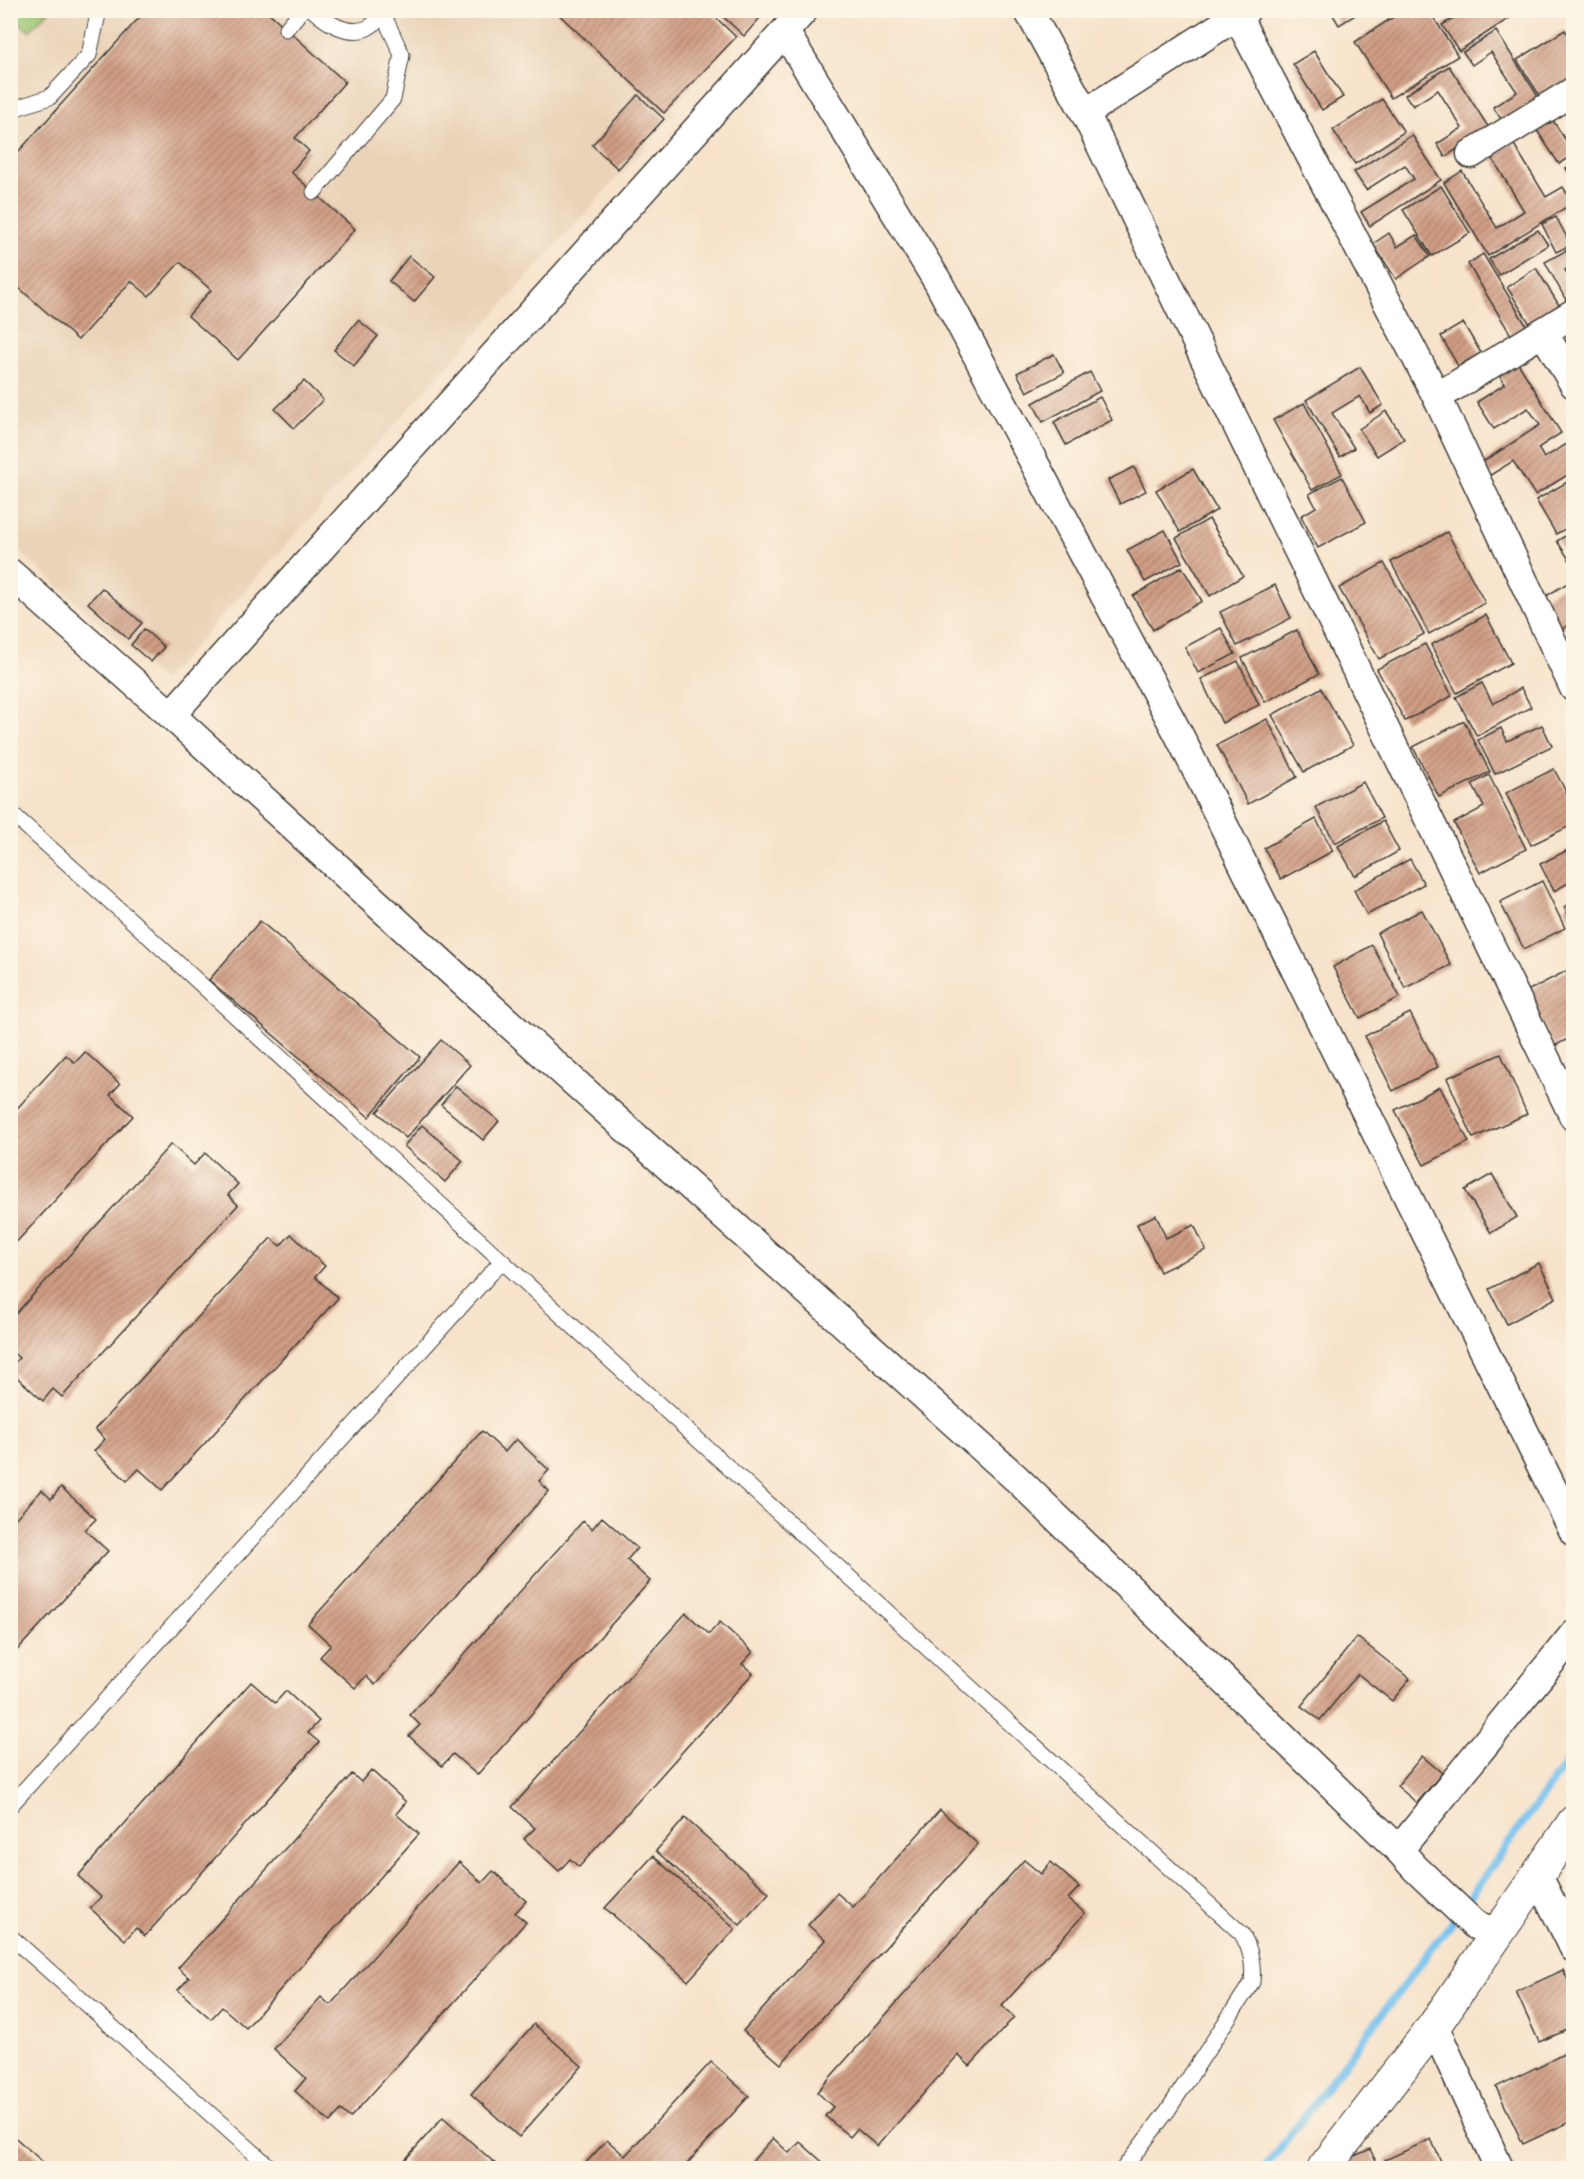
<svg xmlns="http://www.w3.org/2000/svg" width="1584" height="2179" font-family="Itim,sans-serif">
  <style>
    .built { fill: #ead3b8 }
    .green { fill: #9ec875; stroke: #5d7248; stroke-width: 1.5 }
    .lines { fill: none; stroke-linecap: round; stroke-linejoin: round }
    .stream { stroke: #75c1ee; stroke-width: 8 }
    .building { fill: url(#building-hatch) }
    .service-casing { stroke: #3d3a36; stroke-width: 17 }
    .minor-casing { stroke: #3d3a36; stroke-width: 31 }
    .tertiary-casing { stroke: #3d3a36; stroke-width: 35 }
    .service { stroke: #fff; stroke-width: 15 }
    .minor { stroke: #fff; stroke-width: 28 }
    .tertiary { stroke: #fff; stroke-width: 33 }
  </style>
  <defs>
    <pattern id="building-hatch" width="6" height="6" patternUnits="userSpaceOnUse" patternTransform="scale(1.5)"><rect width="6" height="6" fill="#d09d84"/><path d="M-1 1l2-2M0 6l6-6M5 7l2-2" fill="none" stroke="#a87f6b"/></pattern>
  </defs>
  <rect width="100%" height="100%" fill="#fcf5e5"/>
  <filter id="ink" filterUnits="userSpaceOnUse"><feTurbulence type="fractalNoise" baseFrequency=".0167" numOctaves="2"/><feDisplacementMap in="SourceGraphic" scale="12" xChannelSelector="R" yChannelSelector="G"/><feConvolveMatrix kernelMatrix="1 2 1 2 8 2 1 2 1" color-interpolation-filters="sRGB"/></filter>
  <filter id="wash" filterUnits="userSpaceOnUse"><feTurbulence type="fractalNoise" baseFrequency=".008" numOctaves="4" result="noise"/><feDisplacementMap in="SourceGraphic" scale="24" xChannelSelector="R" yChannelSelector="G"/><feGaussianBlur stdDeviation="1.35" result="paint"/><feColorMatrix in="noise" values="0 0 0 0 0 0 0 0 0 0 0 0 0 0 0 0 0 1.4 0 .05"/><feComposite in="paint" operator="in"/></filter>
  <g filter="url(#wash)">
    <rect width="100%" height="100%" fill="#f7e3cb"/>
    <polygon class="built" points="11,11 565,11 677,112 163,681 11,543"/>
    <polygon class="green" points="10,11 11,10 49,11 29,31 11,14"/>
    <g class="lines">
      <polyline class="stream" points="1265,2168 1452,1922 1574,1752"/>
    </g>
    <g id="blocks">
      <g class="building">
        <polygon points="146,10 266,10 345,82 295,138 309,151 291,172 355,229 238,360 188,316 211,290 180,262 149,296 131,281 78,340 10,280 10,161"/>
        <polygon points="554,10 708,10 736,37 664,113"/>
        <polygon points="716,10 767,10 744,36"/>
        <polygon points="1330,10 1355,10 1357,14 1339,25"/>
        <polygon points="1404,10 1429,10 1458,56 1391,98 1355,42"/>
        <polygon points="1459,10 1518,10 1519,12 1459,51 1442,25 1461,14"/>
        <polygon points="1565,30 1574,43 1574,78 1542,99 1517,60"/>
        <polygon points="1496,31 1539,98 1503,122 1493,107 1517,92 1491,52 1472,65 1463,52"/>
        <polygon points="1314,51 1343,97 1322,110 1293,64"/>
        <polygon points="1449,66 1489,128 1445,157 1437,144 1462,128 1438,90 1413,106 1405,95"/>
        <polygon points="638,95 664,119 618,169 592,145"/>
        <polygon points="1382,99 1404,132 1355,164 1333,130"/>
        <polygon points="1552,119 1574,153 1574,155 1559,164 1536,129"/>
        <polygon points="1412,135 1441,180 1370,226 1361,212 1414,179 1405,165 1366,190 1354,172"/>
        <polygon points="1513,143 1546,197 1563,187 1573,203 1488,256 1444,183 1462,171 1497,228 1524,211 1491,156"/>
        <polygon points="1574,164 1574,181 1566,168"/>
        <polygon points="1441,186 1470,233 1432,256 1403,210"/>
        <polygon points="1556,217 1571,245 1556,252 1542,224"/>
        <polygon points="1538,230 1548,245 1499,275 1489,259"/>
        <polygon points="1389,233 1397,247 1416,235 1430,256 1396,279 1373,244"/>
        <polygon points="1567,250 1574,262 1574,265 1565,270 1574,285 1574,296 1566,300 1545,262"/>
        <polygon points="1483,254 1526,325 1511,335 1468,264"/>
        <polygon points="409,256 435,277 414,302 389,281"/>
        <polygon points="1536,268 1559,305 1530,324 1507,287"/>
        <polygon points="358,320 378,336 354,366 334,350"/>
        <polygon points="1463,323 1481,353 1458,366 1441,336"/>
        <polygon points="1574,323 1574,348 1570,350 1559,333"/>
        <polygon points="1054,354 1064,373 1027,392 1017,373"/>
        <polygon points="1515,358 1561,433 1538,448 1544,458 1570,442 1574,448 1574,471 1535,495 1513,461 1489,476 1481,463 1540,425 1528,408 1494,429 1477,402 1505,384 1496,370"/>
        <polygon points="1360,367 1383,405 1370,413 1360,396 1332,413 1354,448 1340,457 1306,400"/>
        <polygon points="1090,372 1100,391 1043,422 1033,403"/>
        <polygon points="304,381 323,400 294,428 275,409"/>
        <polygon points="1100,397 1112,420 1066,445 1054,422"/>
        <polygon points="1304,403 1342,474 1312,490 1273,420"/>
        <polygon points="1386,411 1404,439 1377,456 1359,429"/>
        <polygon points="1134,467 1146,491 1120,504 1108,480"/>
        <polygon points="1193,469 1217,510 1180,532 1156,490"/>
        <polygon points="1342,477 1366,522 1318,548 1301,516 1316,507 1309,494"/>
        <polygon points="1574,478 1574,524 1556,534 1536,500"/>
        <polygon points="1209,519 1243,576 1210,596 1176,538"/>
        <polygon points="1165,530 1182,562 1145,582 1127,550"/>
        <polygon points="1573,531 1574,532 1574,567 1557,541"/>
        <polygon points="1447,532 1485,603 1429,634 1391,562"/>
        <polygon points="1384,563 1424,634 1379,659 1339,588"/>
        <polygon points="1182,567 1202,601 1153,630 1133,596"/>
        <polygon points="1574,579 1574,622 1557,632 1538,601"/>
        <polygon points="1275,585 1291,618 1237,646 1220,612"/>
        <polygon points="102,588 142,623 128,639 88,603"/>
        <polygon points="1486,615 1511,663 1457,693 1431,645"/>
        <polygon points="1221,628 1235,654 1198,673 1185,647"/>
        <polygon points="144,629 164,647 151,662 131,645"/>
        <polygon points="1297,630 1319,674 1265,702 1242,658"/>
        <polygon points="1425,644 1452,696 1405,721 1377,669"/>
        <polygon points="1238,661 1259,705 1222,723 1201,679"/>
        <polygon points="1482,683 1493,704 1521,688 1531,707 1477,736 1456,697"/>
        <polygon points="1321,688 1353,745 1304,772 1272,715"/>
        <polygon points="1267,719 1297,777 1248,804 1217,745"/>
        <polygon points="1464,721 1490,772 1439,797 1413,747"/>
        <polygon points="1542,725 1552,746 1495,774 1478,740 1501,728 1507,741"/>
        <polygon points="1554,769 1574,807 1574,824 1531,845 1506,793"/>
        <polygon points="1489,775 1526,849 1480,873 1454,823 1484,807 1472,784"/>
        <polygon points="1363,782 1382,818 1335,843 1316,807"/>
        <polygon points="1316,819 1333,851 1281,879 1264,848"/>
        <polygon points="1383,821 1399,851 1355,876 1338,846"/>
        <polygon points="1574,847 1574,880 1554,891 1540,864"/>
        <polygon points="1410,859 1424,884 1367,915 1354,890"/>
        <polygon points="1542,881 1565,928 1524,949 1500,902"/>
        <polygon points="1574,901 1574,925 1564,907"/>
        <polygon points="1422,910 1451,965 1405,988 1377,933"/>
        <polygon points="260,921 420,1057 369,1117 209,980"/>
        <polygon points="1372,945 1400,997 1360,1018 1333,967"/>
        <polygon points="1574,967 1574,1036 1554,1046 1525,992"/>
        <polygon points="1410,1013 1438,1067 1393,1091 1365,1036"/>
        <polygon points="441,1040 470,1065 406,1138 377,1112"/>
        <polygon points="85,1052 120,1084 110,1095 133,1116 10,1249 10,1116 66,1055 75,1063"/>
        <polygon points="1501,1054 1527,1114 1473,1138 1447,1078"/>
        <polygon points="456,1086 499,1121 483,1140 441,1105"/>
        <polygon points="1440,1087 1469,1142 1424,1165 1395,1110"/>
        <polygon points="422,1125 463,1161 445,1182 404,1146"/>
        <polygon points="171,1144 194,1165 205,1153 238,1184 228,1195 238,1205 62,1397 53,1389 43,1401 10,1371 10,1367 19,1358 10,1350 10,1320"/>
        <polygon points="1492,1174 1517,1217 1491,1233 1465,1190"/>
        <polygon points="1156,1215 1166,1238 1194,1225 1206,1250 1160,1272 1137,1224"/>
        <polygon points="291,1234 325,1266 315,1277 338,1298 162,1490 139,1469 127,1481 94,1451 105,1439 95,1429 271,1238 280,1246"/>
        <polygon points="1539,1263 1556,1298 1507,1324 1489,1289"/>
        <polygon points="482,1431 505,1452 516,1439 549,1470 539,1481 549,1491 375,1685 366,1676 355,1688 320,1657 331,1645 308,1624"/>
        <polygon points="61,1487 96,1519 85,1530 108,1551 10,1658 10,1524 42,1490 51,1499"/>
        <polygon points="602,1517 637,1548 627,1560 650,1581 477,1775 453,1754 442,1766 409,1736 420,1725 410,1715 583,1521 592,1529"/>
        <polygon points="686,1613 709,1634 720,1622 753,1652 742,1664 753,1673 579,1867 570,1859 559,1871 524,1839 535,1828 512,1807"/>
        <polygon points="1357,1637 1410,1679 1392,1701 1358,1674 1320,1720 1301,1706"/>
        <polygon points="251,1682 275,1703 286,1691 319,1721 308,1733 319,1742 145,1936 136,1928 125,1940 90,1908 101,1897 78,1876"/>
        <polygon points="1422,1756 1442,1773 1417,1803 1397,1786"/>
        <polygon points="371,1770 406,1802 396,1814 419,1834 246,2028 222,2007 211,2019 178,1990 189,1978 178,1968 352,1774 361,1782"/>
        <polygon points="940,1810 978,1844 781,2064 743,2031 825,1940 808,1925 837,1893 853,1907"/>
        <polygon points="685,1818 769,1893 740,1925 656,1851"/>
        <polygon points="653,1856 735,1929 688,1981 605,1908"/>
        <polygon points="1024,1860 1041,1874 1051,1862 1079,1887 1068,1899 1085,1913 1002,2006 1014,2017 970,2066 958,2055 877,2146 857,2129 850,2137 825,2116 833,2107 817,2092"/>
        <polygon points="459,1862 482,1883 493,1871 526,1901 515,1913 526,1922 350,2118 341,2110 330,2122 295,2091 306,2078 274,2049 321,1997 330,2005"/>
        <polygon points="1563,1970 1574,1992 1574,2027 1539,2042 1516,1992"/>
        <polygon points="534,2024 582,2066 519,2137 471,2094"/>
        <polygon points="1574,2049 1574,2120 1523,2144 1496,2087"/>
        <polygon points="711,2062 749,2096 683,2168 581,2168 607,2140 625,2156"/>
        <polygon points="10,2093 17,2099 10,2106"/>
        <polygon points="443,2117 497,2165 494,2168 413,2168 404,2161"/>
        <polygon points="10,2133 44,2163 39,2168 10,2168"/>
        <polygon points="773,2138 789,2153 800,2142 828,2167 826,2168 746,2168"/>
        <polygon points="1431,2139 1444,2168 1389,2168 1385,2160"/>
        <polygon points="1370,2149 1379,2168 1352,2168 1348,2159"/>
      </g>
    </g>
  </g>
  <g filter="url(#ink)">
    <use href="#blocks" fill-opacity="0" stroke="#3d3a36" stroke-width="1.5"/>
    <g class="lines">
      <g class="service-casing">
        <g id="service">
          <path d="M 313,10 C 326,22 346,35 365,29 C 371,27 378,20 384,16"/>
          <polyline points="286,29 302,10"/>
          <polyline points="10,110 50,97 89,55 99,10"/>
          <polyline points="314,192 393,99 402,55 384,16 378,10"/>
          <path d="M 10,812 L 132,921 L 576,1329 L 1242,1934 C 1251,1950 1254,1964 1252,1982 L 1168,2110 L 1124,2168"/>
          <polyline points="10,1806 502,1261"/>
          <polyline points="10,1936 271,2168"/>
        </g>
      </g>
      <g class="minor-casing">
        <g id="minor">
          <polyline points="1028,10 1085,113 1574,1117"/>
          <polyline points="1234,10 1437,397 1574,688"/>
          <polyline points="785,32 938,282 1180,737 1574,1532"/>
          <polyline points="1085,113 1246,10"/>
          <polyline points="1471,154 1574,91"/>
          <polyline points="1543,332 1574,384"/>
          <polyline points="1437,397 1574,313"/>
          <polyline points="10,573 171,715 465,984 1017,1479 1399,1850 1415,1868 1475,1925 1497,1932"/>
          <polyline points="171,715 804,10"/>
          <polyline points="1399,1850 1574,1634"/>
          <polyline points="1538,1876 1574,1948"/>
          <polyline points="1434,2026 1499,2168"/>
        </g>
      </g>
      <g class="tertiary-casing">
        <polyline id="tertiary" points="1324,2168 1434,2026 1574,1822"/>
      </g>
      <use href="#service" class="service"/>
      <use href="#minor" class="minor"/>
      <use href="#tertiary" class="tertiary"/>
    </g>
  </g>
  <rect width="1584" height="2179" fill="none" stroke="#fcf5e5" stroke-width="36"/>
</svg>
